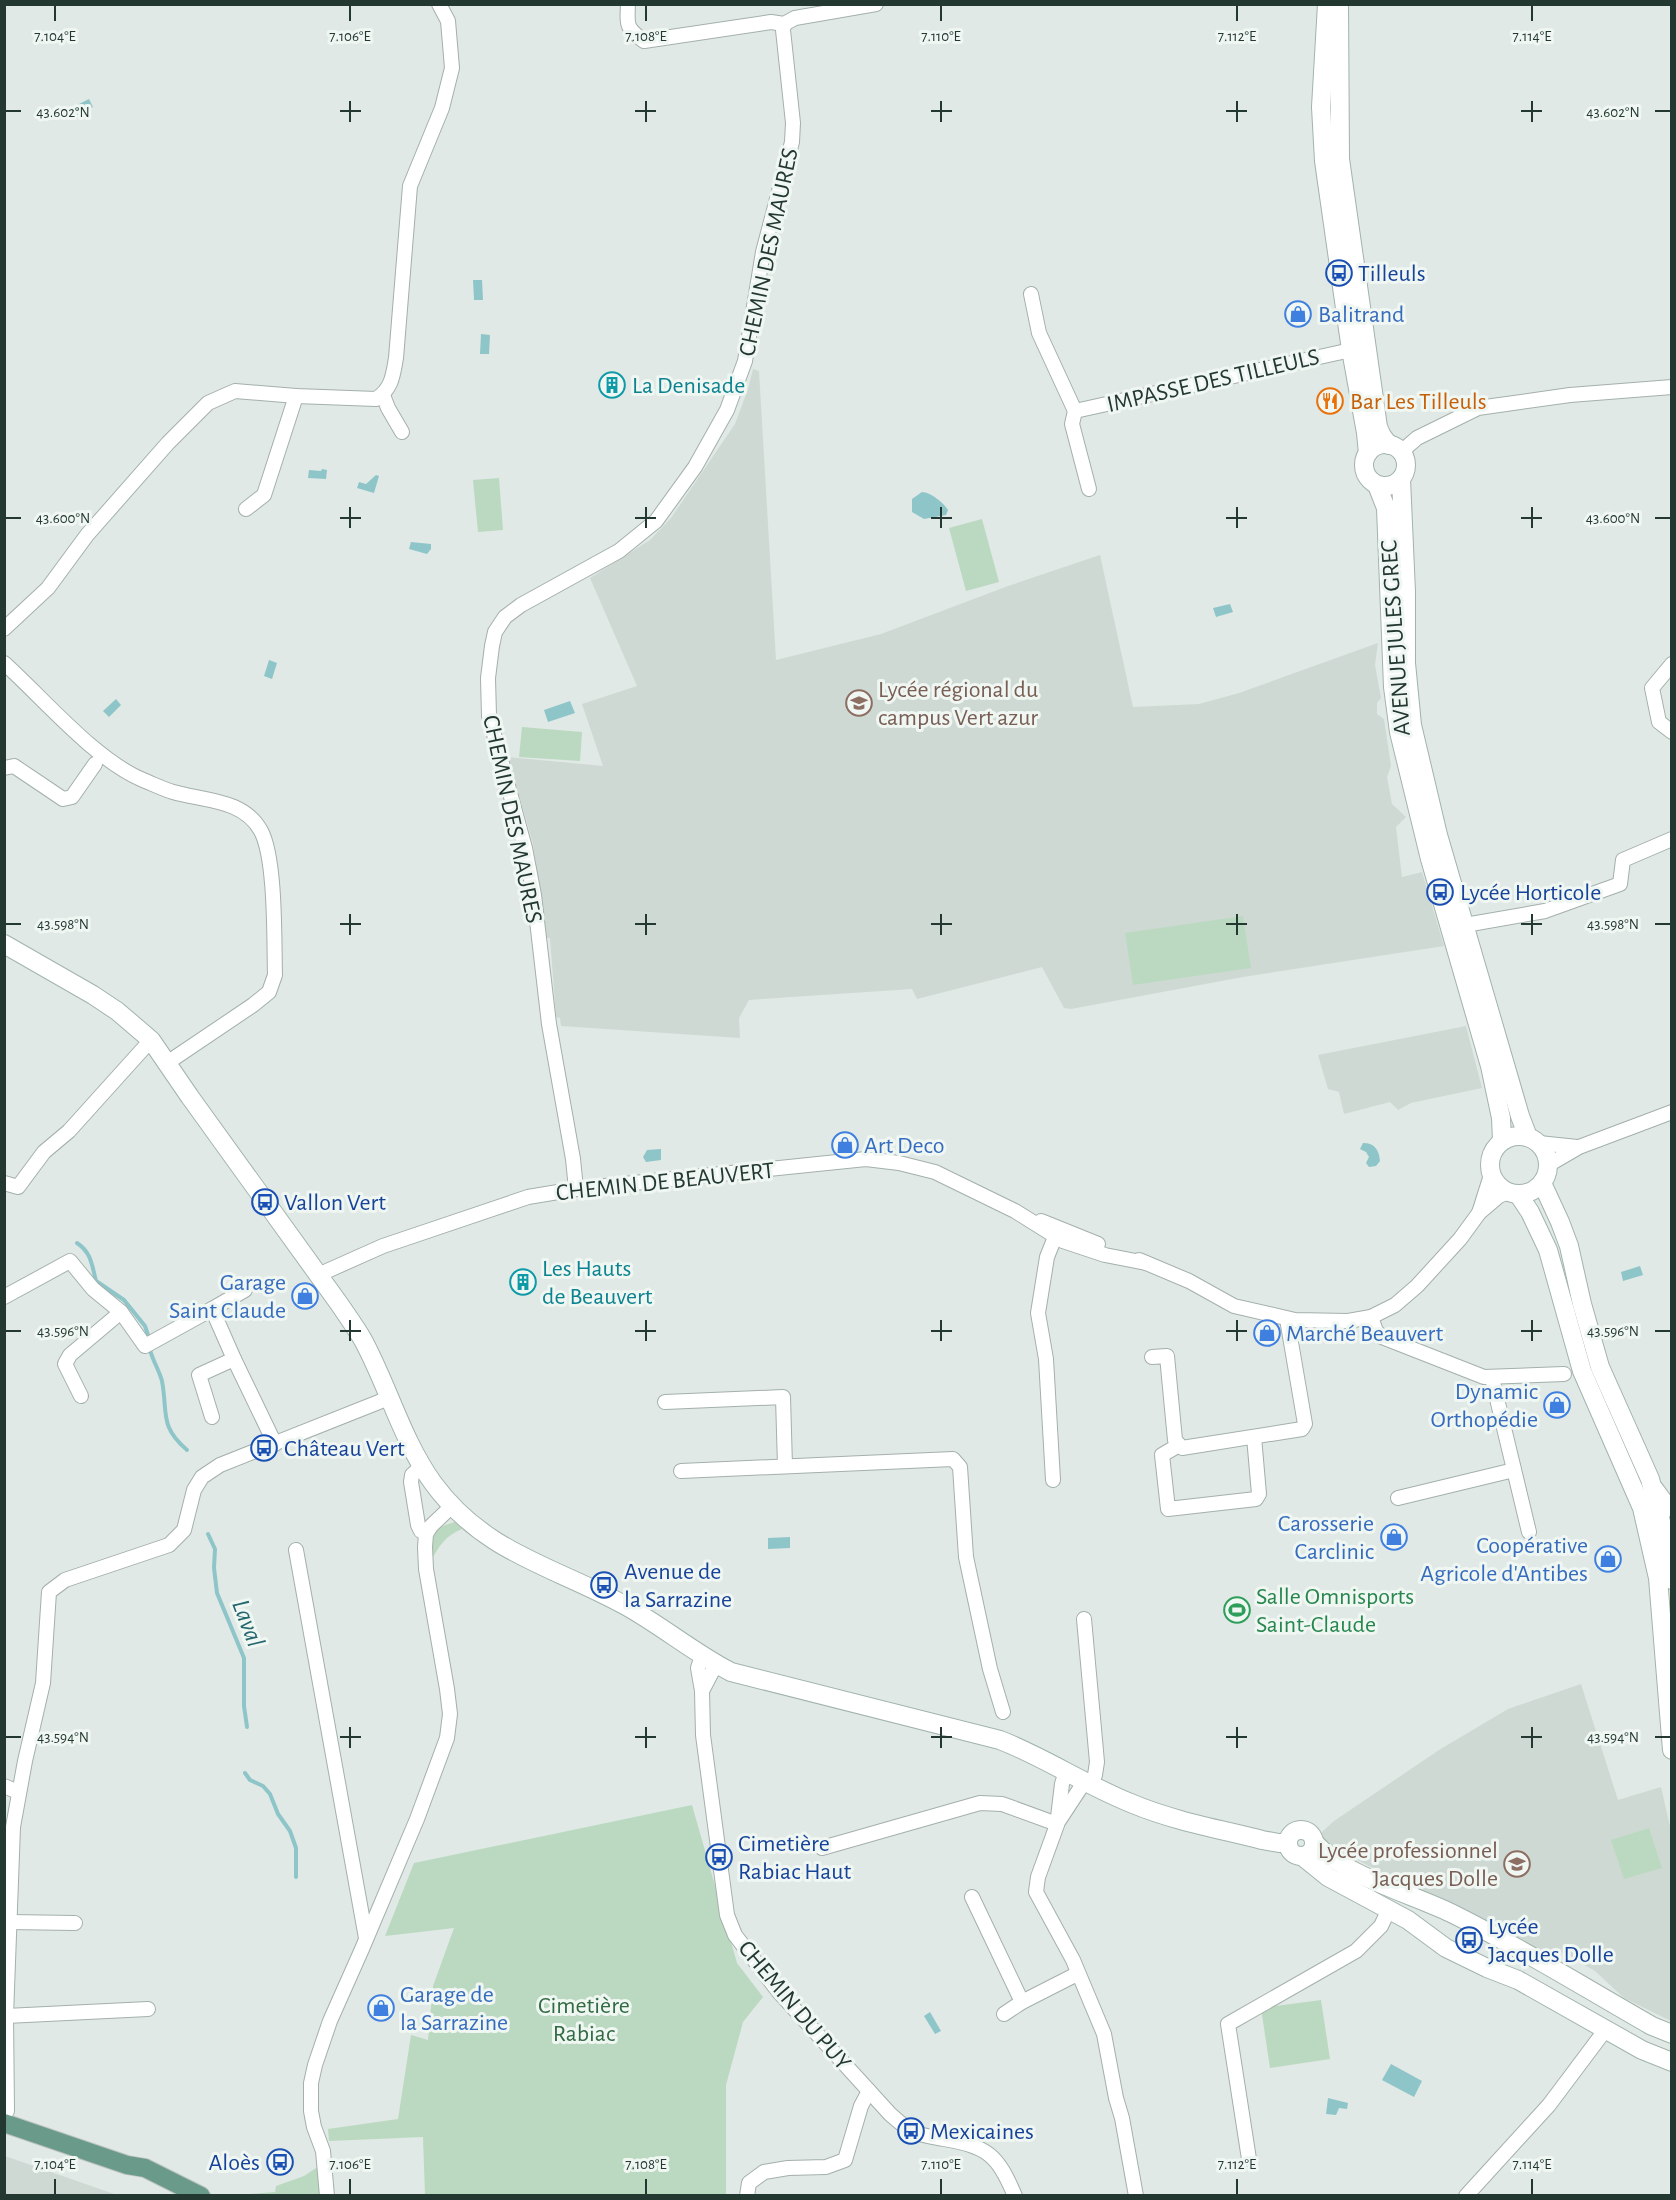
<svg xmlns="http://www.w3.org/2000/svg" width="1676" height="2200" font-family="'Alegreya Sans',sans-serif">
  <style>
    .built { fill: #cfd9d4 }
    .green { fill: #bbd9c1 }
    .water { fill: #8ec5c9 }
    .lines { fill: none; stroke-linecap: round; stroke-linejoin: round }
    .stream { stroke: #8ec5c9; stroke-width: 4 }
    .street-casing { stroke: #a4b0ab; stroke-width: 16 }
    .secondary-casing { stroke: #a1b4ab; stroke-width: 20 }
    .primary-casing { stroke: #bdc3c1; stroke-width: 20 }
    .street { stroke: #fff; stroke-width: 14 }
    .secondary { stroke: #fff; stroke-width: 18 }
    .primary { stroke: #699a8a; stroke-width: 18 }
    .ticks { fill: none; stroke: #233831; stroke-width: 2 }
    .labels { text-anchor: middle; stroke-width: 6; stroke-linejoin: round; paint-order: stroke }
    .street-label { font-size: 24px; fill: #233831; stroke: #f0f7f3 }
    .transit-label { font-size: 24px; fill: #164399; stroke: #f0f7f3; text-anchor: start }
    .shop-label { font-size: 24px; fill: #366cbe; stroke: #f0f7f3; text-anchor: start }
    .culture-label { font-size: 24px; fill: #0d838f; stroke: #f0f7f3; text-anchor: start }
    .food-label { font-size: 24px; fill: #c56008; stroke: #f0f7f3; text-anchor: start }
    .education-label { font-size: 24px; fill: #785e54; stroke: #f0f7f3; text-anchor: start }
    .leisure-label { font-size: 24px; fill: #27864d; stroke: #f0f7f3; text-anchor: start }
    .park-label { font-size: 24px; fill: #316a43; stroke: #f0f7f3 }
    .water-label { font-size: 26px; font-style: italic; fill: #24676d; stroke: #f0f7f3 }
    .ticks-label { font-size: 15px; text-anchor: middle; fill: #233831; stroke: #f0f7f3; stroke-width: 6; stroke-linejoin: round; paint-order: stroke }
  </style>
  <rect width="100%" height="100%" fill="#e0e9e5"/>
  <g class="built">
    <polygon points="753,369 759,371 776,660 881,634 1008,586 1100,555 1133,707 1199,704 1239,693 1378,643 1375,665 1381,698 1377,703 1377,714 1384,719 1391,766 1387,777 1392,804 1406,817 1396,827 1402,877 1422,872 1444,946 1243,977 1071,1009 1064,1008 1042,967 917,999 912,989 749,1000 739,1018 740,1038 561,1026 560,1018 556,1017 550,938 546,938 533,844 508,757 603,766 582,704 637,686 590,578 650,540 671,518 735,424 748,389"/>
    <polygon points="1466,1026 1482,1088 1411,1103 1398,1110 1390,1102 1344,1114 1339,1092 1328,1089 1318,1055"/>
    <polygon points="1581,1684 1618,1800 1661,1787 1672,1835 1671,2021 1624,1998 1595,1971 1555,1949 1541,1953 1399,1882 1320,1840 1322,1832 1334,1821 1439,1750 1508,1709"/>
    <polygon points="5,2156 117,2195 5,2195"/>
  </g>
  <g class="green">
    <polygon points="499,478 503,530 478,532 473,480"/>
    <polygon points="982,519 999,582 966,591 949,528"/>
    <polygon points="522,727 582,732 580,761 519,757"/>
    <polygon points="1243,916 1251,968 1133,985 1125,933"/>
    <path d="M 455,1522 L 462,1529 C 445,1536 438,1547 430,1563 C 431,1538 428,1529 455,1522 Z"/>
    <polygon points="692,1805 737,1963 763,1997 743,2022 726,2085 726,2195 425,2195 423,2137 329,2141 328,2129 398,2119 411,2035 428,2040 433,1986 454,1928 385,1936 414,1863"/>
    <polygon points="1649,1828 1662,1868 1624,1879 1611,1840"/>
    <polygon points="1321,2000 1330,2059 1270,2068 1261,2008"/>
    <polygon points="319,2166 322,2195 227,2196 275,2192 276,2186 304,2176"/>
  </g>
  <g class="water">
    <polygon points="89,99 93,107 77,115 73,107"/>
    <polygon points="473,280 482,280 483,300 474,300"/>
    <polygon points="481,334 490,335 489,354 480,354"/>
    <polygon points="322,469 327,470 326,479 308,478 309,470 321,471"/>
    <polygon points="376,475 379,476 374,493 357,488 359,482 366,484"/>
    <path d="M 922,492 C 930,492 944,503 948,510 L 946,515 L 924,519 L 912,512 L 912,499 Z"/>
    <polygon points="411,542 431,544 431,549 427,554 409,549"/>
    <polygon points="1230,604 1233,612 1216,617 1213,608"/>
    <polygon points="269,660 277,663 272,679 264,676"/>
    <polygon points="116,699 121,705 109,717 103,711"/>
    <polygon points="570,701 575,713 548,722 544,710"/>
    <path d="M 1363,1143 C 1375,1143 1379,1150 1380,1161 L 1376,1166 L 1369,1167 L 1366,1163 L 1369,1157 L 1366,1152 L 1360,1149 Z"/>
    <polygon points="661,1149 661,1160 646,1162 643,1157 647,1150"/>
    <polygon points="1640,1266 1643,1275 1623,1281 1621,1272"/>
    <polygon points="790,1537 790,1548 768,1549 768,1538"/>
    <polygon points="930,2012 941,2031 935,2034 924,2016"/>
    <polygon points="1391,2064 1422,2081 1414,2097 1382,2080"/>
    <polygon points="1328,2098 1348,2103 1347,2109 1339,2108 1336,2115 1326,2114"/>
  </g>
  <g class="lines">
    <g class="stream">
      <path d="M 77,1243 C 91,1252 92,1265 96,1281 L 124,1300 L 145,1326 L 149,1338"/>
      <path d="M 150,1350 C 153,1361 159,1370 162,1381 C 168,1413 159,1426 187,1450"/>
      <polyline points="208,1534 215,1549 214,1568 217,1593 244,1658 244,1706 247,1727"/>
      <polyline points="245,1773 250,1780 263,1786 270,1794 278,1814 290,1831 296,1848 296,1877"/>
    </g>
    <g class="street-casing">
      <g id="street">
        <path d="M 628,4 C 627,26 626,28 644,41 L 771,22 L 784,24 L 795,18 L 876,4"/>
        <polyline points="1031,294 1039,333 1075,411 1351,350"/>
        <polyline points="383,395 388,408 402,432"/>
        <polyline points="1075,411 1072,424 1089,489"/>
        <polyline points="1401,452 1417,438 1478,408 1570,395 1672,387"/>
        <polyline points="246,509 264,495 296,396"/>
        <path d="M 4,629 L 48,588 L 87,535 L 168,443 L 208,403 L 235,391 L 296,396 L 376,399 C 392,389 393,375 396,358 L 410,186 L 442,108 L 452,68 L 448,21 L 439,4"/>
        <path d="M 4,663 C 44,699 95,760 143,780 C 153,784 163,789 173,792 C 204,801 244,799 261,831 C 276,859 274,941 275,975 L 269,992 L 253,1005 L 167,1063"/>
        <polyline points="1672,664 1652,688 1659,722 1672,732"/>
        <polyline points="4,768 14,766 63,799 72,797 95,764"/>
        <polyline points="1465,925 1545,911 1620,884 1623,860 1672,839"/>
        <polyline points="1539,1143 1577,1147"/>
        <polyline points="1548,1165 1579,1147 1672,1112"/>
        <polyline points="4,1183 18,1187 44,1152 69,1131 151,1040"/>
        <polyline points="576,1189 573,1159 549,1024 534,895 525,848 489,716 488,678 492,646 495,632 505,617 521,605 619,551 656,521 695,467 727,410 745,361 763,252 792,142 793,123 783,30 784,24"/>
        <polyline points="1479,1213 1491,1175"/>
        <polyline points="1041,1221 1098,1244"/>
        <polyline points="1139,1260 1189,1281 1234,1306 1295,1320 1348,1321 1371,1317 1395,1305 1417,1286 1460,1239 1479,1213 1499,1196 1508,1192"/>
        <polyline points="318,1275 383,1246 528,1197 576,1189 866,1159 899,1163 935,1172 1015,1211 1063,1241 1105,1255 1146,1263"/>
        <polyline points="4,1297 70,1261 93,1289 121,1312 145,1346 212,1309 234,1359"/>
        <polyline points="212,1309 245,1290"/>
        <polyline points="1371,1317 1376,1331 1382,1337 1484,1377 1564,1374"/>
        <polyline points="1152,1357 1167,1356 1175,1440 1182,1448 1302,1429 1305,1424 1287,1319"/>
        <polyline points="1492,1378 1529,1532"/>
        <polyline points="81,1396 65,1364 70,1355 121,1312"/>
        <polyline points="665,1402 783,1397 785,1466"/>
        <polyline points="212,1417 199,1375 234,1359 275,1444"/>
        <polyline points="1179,1445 1162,1455 1168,1509 1256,1499 1259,1494 1254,1437"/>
        <polyline points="422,1466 412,1475 411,1482 418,1525 421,1531 426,1534"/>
        <polyline points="681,1471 953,1459 960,1467 966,1557 990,1669 1003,1712"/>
        <polyline points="1053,1480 1046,1359 1038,1313 1047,1257 1055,1237"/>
        <polyline points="1656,1488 1672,1510"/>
        <polyline points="1398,1498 1514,1470"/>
        <polyline points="296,1550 366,1938"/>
        <polyline points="1084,1619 1097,1762 1095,1775 1090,1784"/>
        <path d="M 702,1656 L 698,1668 L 702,1691 L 703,1735 L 727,1915 L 735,1935 L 778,1991 L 890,2114 C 896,2119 904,2127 912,2131 C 921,2136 933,2137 944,2139 C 988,2147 997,2154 1015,2196"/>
        <polyline points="702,1691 716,1664"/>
        <polyline points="1085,1781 1058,1822 1038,1877 1036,1892 1073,1960 1104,2034 1116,2098 1122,2118 1136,2196"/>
        <polyline points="4,1786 18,1792"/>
        <polyline points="1058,1817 1062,1784 1066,1771"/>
        <polyline points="822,1848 980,1803 1002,1804 1057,1824"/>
        <polyline points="972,1897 1022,2002"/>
        <polyline points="9,1922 75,1923"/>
        <polyline points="1004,2014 1022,2002 1077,1974"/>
        <polyline points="6,2016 148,2009"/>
        <polyline points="4,2114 7,2111 6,2016 13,1827 25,1761 43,1683 49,1592 65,1580 169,1545 184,1530 194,1490 202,1477 220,1465 389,1398"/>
        <polyline points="1249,2159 1228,2024 1356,1951 1381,1926 1389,1909"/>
        <polyline points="327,2196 323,2151 314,2127 311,2111 311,2083 315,2065 330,2021 362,1949 417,1819 447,1738 450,1714 447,1689 426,1569 425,1547 426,1534 431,1526 452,1506"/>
        <polyline points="747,2196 749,2183 764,2172 788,2168 826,2167 845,2160 861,2106 869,2091"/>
        <polyline points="1466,2196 1549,2105 1606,2029"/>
      </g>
    </g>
    <g class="secondary-casing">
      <g id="secondary">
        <polyline points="1327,4 1321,107 1324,161 1351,350 1366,433 1368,453"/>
        <polyline points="1339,4 1340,159 1378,427 1382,436 1389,445"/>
        <circle cx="1385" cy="465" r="21"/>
        <polyline points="1401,479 1406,592 1406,663 1412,725 1438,835 1520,1116 1528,1137"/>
        <polyline points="1377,485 1386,508 1393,687 1399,732 1430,859 1490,1066 1501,1118 1502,1140"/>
        <path d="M 4,944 L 93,995 L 117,1011 L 151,1040 L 190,1097 L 340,1305 C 348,1317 356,1328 363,1340 C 388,1386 402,1440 433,1483 C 485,1554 554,1566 626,1606 C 662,1626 694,1653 731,1672 L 1000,1740 C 1046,1758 1087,1786 1133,1804 C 1174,1821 1219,1829 1262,1840 L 1279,1843 L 1288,1843"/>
        <circle cx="1519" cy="1165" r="29"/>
        <polyline points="1542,1183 1560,1222 1569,1246 1582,1304 1600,1367 1650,1479 1667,1545 1672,1580"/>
        <polyline points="1518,1194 1530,1212 1548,1250 1582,1371 1642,1508 1658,1578 1672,1750"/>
        <circle cx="1301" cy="1843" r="13"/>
        <path d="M 1314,1842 C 1342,1875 1412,1894 1451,1913 C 1520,1947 1585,1988 1652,2026 L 1672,2034"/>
        <polyline points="1302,1856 1328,1877 1408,1920 1446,1948 1487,1968 1518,1980 1642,2050 1672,2062"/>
      </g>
    </g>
    <g class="primary-casing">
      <polyline id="primary" points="4,2123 127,2165 145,2168 201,2196"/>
    </g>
    <use href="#street" class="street"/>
    <use href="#secondary" class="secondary"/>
    <use href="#primary" class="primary"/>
  </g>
  <path class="ticks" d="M 55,6 L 55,21M 350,6 L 350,21M 646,6 L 646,21M 941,6 L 941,21M 1237,6 L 1237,21M 1532,6 L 1532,21M 350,101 L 350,122M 646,101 L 646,122M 941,101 L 941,122M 1237,101 L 1237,122M 1532,101 L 1532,122M 6,111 L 21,111M 340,111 L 361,111M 635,111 L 656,111M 931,111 L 952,111M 1226,111 L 1247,111M 1521,111 L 1542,111M 1655,111 L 1670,111M 350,507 L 350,528M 646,507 L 646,528M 941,507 L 941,528M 1237,507 L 1237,528M 1532,507 L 1532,528M 6,518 L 21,518M 340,518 L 361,518M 635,518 L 656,518M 931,518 L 952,518M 1226,518 L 1247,518M 1521,518 L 1542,518M 1655,518 L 1670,518M 350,914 L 350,935M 646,914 L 646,935M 941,914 L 941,935M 1237,914 L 1237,935M 1532,914 L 1532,935M 6,924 L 21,924M 340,924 L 361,924M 635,924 L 656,924M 931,924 L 952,924M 1226,924 L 1247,924M 1521,924 L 1542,924M 1655,924 L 1670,924M 350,1320 L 350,1341M 646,1320 L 646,1341M 941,1320 L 941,1341M 1237,1320 L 1237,1341M 1532,1320 L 1532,1341M 6,1331 L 21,1331M 340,1331 L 361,1331M 635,1331 L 656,1331M 931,1331 L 952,1331M 1226,1331 L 1247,1331M 1521,1331 L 1542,1331M 1655,1331 L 1670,1331M 350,1727 L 350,1748M 646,1727 L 646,1748M 941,1727 L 941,1748M 1237,1727 L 1237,1748M 1532,1727 L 1532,1748M 6,1737 L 21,1737M 340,1737 L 361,1737M 635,1737 L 656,1737M 931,1737 L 952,1737M 1226,1737 L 1247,1737M 1521,1737 L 1542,1737M 1655,1737 L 1670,1737M 55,2179 L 55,2194M 350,2179 L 350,2194M 646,2179 L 646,2194M 941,2179 L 941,2194M 1237,2179 L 1237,2194M 1532,2179 L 1532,2194"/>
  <defs>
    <g id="bus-ring" transform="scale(1.35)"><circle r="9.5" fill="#f0f7f3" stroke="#1a4fb4" stroke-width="1.5"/><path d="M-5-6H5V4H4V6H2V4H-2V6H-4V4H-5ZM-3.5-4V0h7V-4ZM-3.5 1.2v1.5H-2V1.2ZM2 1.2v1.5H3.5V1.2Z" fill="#1a4fb4"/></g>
    <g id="shop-ring" transform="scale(1.35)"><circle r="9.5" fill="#f0f7f3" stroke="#3f7fe0" stroke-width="1.5"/><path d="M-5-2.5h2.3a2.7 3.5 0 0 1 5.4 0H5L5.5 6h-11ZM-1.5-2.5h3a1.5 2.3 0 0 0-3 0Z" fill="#3f7fe0"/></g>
    <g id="building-ring" transform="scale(1.35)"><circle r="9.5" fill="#f0f7f3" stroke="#0f9aa8" stroke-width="1.5"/><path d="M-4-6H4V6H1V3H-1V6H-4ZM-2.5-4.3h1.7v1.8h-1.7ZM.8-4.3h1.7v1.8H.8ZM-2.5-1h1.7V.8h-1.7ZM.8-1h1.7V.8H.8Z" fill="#0f9aa8"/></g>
    <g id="restaurant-ring" transform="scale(1.35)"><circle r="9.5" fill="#f0f7f3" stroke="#e8710a" stroke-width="1.5"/><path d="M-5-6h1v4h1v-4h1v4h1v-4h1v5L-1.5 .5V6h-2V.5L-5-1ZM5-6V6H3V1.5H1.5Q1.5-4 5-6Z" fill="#e8710a"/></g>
    <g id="school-ring" transform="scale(1.35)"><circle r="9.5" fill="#f0f7f3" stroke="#8d6e63" stroke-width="1.5"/><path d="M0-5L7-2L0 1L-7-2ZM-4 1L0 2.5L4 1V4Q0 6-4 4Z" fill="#8d6e63"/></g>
    <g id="stadium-ring" transform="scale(1.35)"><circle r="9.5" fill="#f0f7f3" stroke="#2e9e5b" stroke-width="1.5"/><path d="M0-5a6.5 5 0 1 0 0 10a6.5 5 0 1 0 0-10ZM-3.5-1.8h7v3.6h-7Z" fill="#2e9e5b"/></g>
  </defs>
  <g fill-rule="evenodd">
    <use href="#bus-ring" x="1339" y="273"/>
    <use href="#shop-ring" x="1298" y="314"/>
    <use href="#building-ring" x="612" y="385"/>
    <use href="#restaurant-ring" x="1330" y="401"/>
    <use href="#school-ring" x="859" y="703"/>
    <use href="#bus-ring" x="1440" y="892"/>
    <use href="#shop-ring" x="845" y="1145"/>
    <use href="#bus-ring" x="265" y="1202"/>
    <use href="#building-ring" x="523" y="1282"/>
    <use href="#shop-ring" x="305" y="1296"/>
    <use href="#shop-ring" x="1267" y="1333"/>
    <use href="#shop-ring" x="1557" y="1405"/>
    <use href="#bus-ring" x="264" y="1448"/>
    <use href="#shop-ring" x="1394" y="1537"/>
    <use href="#shop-ring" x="1608" y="1559"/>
    <use href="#bus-ring" x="604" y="1585"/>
    <use href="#stadium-ring" x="1237" y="1610"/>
    <use href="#bus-ring" x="719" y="1857"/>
    <use href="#school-ring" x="1517" y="1864"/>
    <use href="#bus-ring" x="1469" y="1940"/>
    <use href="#shop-ring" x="381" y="2008"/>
    <use href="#bus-ring" x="911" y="2131"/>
    <use href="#bus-ring" x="280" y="2162"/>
  </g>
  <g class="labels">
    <g class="street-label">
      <text transform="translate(768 252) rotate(-78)" y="8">CHEMIN DES MAURES</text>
      <text transform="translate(1213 380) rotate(-13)" y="8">IMPASSE DES TILLEULS</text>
      <text transform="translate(1395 638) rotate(-94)" y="8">AVENUE JULES GREC</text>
      <text transform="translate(513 819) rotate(78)" y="8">CHEMIN DES MAURES</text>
      <text transform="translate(665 1181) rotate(-6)" y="8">CHEMIN DE BEAUVERT</text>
      <text transform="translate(795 2005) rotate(50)" y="8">CHEMIN DU PUY</text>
    </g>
    <g class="transit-label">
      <text x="1358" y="281">Tilleuls</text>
      <text x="1460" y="900">Lycée Horticole</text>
      <text x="284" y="1210">Vallon Vert</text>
      <text x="284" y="1456">Château Vert</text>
      <text x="624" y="1579">Avenue de<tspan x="624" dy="28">la Sarrazine</tspan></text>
      <text x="738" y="1851">Cimetière<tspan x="738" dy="28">Rabiac Haut</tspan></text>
      <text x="1488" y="1934">Lycée<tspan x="1488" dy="28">Jacques Dolle</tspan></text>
      <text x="930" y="2139">Mexicaines</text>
      <text x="260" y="2170" text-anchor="end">Aloès</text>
    </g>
    <g class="shop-label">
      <text x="1318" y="322">Balitrand</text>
      <text x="864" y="1153">Art Deco</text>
      <text x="286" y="1290" text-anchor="end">Garage<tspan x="286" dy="28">Saint Claude</tspan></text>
      <text x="1286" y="1341">Marché Beauvert</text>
      <text x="1538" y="1399" text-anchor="end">Dynamic<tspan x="1538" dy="28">Orthopédie</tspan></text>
      <text x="1374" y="1531" text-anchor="end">Carosserie<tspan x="1374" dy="28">Carclinic</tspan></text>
      <text x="1588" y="1553" text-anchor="end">Coopérative<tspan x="1588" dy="28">Agricole d'Antibes</tspan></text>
      <text x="400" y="2002">Garage de<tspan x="400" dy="28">la Sarrazine</tspan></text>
    </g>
    <g class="culture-label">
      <text x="632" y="393">La Denisade</text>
      <text x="542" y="1276">Les Hauts<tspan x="542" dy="28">de Beauvert</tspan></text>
    </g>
    <g class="food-label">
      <text x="1350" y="409">Bar Les Tilleuls</text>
    </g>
    <g class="education-label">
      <text x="878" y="697">Lycée régional du<tspan x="878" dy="28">campus Vert azur</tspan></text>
      <text x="1498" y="1858" text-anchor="end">Lycée professionnel<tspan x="1498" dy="28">Jacques Dolle</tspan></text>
    </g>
    <g class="leisure-label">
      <text x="1256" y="1604">Salle Omnisports<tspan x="1256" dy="28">Saint-Claude</tspan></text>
    </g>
    <g class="park-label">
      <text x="584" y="2013">Cimetière<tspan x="584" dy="28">Rabiac</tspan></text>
    </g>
    <g class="water-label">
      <text transform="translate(249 1623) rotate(69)" y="9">Laval</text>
    </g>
  </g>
  <g class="ticks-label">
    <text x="55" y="41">7.104°E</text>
    <text x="350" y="41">7.106°E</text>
    <text x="646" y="41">7.108°E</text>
    <text x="941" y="41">7.110°E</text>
    <text x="1237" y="41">7.112°E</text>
    <text x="1532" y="41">7.114°E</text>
    <text x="63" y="117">43.602°N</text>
    <text x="1613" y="117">43.602°N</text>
    <text x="63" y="523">43.600°N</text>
    <text x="1613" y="523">43.600°N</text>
    <text x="63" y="929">43.598°N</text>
    <text x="1613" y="929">43.598°N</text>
    <text x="63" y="1336">43.596°N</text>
    <text x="1613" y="1336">43.596°N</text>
    <text x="63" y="1742">43.594°N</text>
    <text x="1613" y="1742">43.594°N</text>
    <text x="55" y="2169">7.104°E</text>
    <text x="350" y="2169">7.106°E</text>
    <text x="646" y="2169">7.108°E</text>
    <text x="941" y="2169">7.110°E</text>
    <text x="1237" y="2169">7.112°E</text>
    <text x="1532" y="2169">7.114°E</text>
  </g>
  <rect width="1676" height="2200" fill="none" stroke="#233831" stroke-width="12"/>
</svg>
